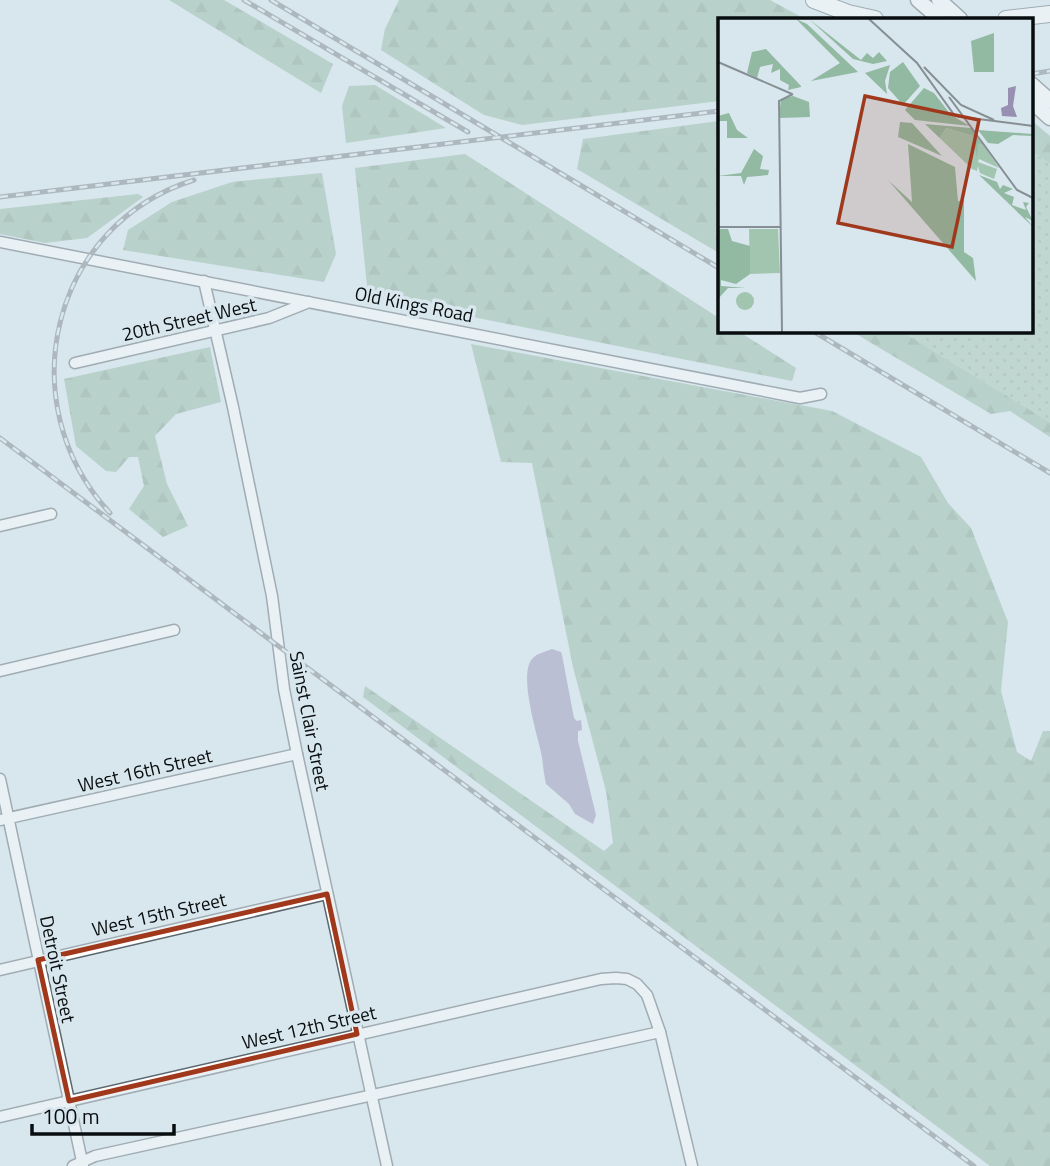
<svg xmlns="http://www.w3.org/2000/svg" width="1050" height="1166" font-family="'Titillium Web',sans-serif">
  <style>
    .grass { fill: url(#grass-dots) }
    .forest { fill: url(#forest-firs) }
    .water { fill: #9790b3 }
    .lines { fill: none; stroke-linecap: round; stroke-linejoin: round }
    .minor-casing { stroke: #5a676d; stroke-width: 13 }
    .major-casing { stroke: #5a676d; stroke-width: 17 }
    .highway-casing { stroke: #5a676d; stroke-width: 18 }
    .minor { stroke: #fff; stroke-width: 10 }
    .major { stroke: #fff; stroke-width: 14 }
    .highway { stroke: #fff; stroke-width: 16 }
    .rail-casing { stroke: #778186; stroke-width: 5 }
    .rail { stroke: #d8e6ed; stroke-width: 2.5; stroke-dasharray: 8; stroke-linecap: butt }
    .marked { fill: none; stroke: #a0381c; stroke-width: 5; stroke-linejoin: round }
    .labels { text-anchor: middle; stroke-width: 7; stroke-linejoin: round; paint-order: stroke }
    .street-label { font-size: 19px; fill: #080d0f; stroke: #d8e6ed }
    .inset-road { fill: none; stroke: #858f94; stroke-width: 2 }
    .view { fill: #a0381c; fill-opacity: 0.15; stroke: #a0381c; stroke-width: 3.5 }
    .inset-edge { fill: none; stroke: #080d0f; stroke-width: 3.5 }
  </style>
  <defs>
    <pattern id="grass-dots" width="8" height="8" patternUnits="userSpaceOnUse" patternTransform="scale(1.75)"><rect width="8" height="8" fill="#a2c5b0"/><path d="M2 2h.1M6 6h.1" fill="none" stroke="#8aa896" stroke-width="1.8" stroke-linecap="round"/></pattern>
    <pattern id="forest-firs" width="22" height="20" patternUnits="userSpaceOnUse" patternTransform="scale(1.75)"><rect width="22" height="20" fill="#92b9a2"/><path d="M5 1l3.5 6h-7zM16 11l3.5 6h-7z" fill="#7c9e8a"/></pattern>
  </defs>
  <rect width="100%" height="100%" fill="#d8e6ed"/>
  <polygon class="grass" points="1031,150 1050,164 1050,422 901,331 1031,331"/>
  <g class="forest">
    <polygon points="169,0 224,0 333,64 321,93"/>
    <polygon points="399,0 770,0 805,19 719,19 719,101 522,125 484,115 381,50 385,29"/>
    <polygon points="375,85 446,128 346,143 342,106 349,86"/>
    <polygon points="1031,120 1050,136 1050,164 1031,150"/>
    <polygon points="719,121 719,253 577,169 583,139"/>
    <polygon points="465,154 719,318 719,331 738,331 796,368 792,381 368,296 355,168"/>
    <polygon points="322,173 336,254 324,282 123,250 128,230 172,202 232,182"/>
    <polygon points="138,194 143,197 87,238 45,243 0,234 0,209"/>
    <polygon points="851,331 901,331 1050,422 1050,437 1010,411 991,414"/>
    <polygon points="471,344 832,411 921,457 948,503 971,528 1008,622 1001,691 1017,752 1031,761 1043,731 1050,731 1050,1166 990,1166 363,697 365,686 604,851 613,843 606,791 573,667 532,463 501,462"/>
    <polygon points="210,347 221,402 176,414 155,436 167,484 188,526 163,537 129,509 144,486 138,457 129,457 116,472 106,471 76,446 64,379"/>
  </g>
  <path class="water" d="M 552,649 L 561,652 L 562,655 L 574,718 L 577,721 L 581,720 L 582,730 L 578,731 L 578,741 L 596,815 L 593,824 L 575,814 L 569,804 L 546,784 C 544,775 543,766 542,757 C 538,736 518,676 532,659 C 537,653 545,652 552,649 Z"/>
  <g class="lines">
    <g class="minor-casing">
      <g id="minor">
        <polyline points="0,242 800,398 821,394"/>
        <polyline points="204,281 233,407 272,596 284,689 297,754 387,1166"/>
        <polyline points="75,363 269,318 309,302"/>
        <polyline points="0,526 51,514"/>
        <polyline points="0,671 174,630"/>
        <polyline points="0,779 83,1166"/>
        <polyline points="0,820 297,754"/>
        <polyline points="0,970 327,894"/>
        <polyline points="0,1117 601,979 616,978 627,979 637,984 647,995 660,1032 692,1166"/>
        <polyline points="73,1166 95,1156 660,1032"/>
      </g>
    </g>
    <g class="major-casing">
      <g id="major">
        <polyline points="918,0 940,19"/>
        <polyline points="939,0 960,19"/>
        <polyline points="1031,84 1050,101"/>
        <polyline points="1031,101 1050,118"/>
      </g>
    </g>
    <g class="highway-casing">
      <g id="highway">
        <polyline points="814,0 848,13 875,19"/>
        <polyline points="1006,19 1050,14"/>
      </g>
    </g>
    <use href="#minor" class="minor"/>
    <use href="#major" class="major"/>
    <use href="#highway" class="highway"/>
    <g class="rail-casing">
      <g id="rail">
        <polyline points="244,0 468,132"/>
        <polyline points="271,0 719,268"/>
        <polyline points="1031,74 1050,71"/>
        <polyline points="0,197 719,111"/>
        <polyline points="813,331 1050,473"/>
        <polyline points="0,438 974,1166"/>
        <path d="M 110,513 C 9,404 50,225 194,180"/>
      </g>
    </g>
    <use href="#rail" class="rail"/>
  </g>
  <path d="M0 0H1050V1166H0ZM 327,894 L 357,1034 L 69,1101 L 38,960 Z" fill="#d8e6ed" fill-opacity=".55" fill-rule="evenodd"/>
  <path class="marked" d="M 327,894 L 357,1034 L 69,1101 L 38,960 Z"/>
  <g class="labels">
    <g class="street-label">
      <text transform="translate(414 304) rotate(11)" y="7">Old Kings Road</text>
      <text transform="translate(189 319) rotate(-13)" y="7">20th Street West</text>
      <text transform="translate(310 721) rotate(79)" y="7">Sainst Clair Street</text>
      <text transform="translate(145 770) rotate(-13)" y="7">West 16th Street</text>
      <text transform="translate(159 914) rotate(-13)" y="7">West 15th Street</text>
      <text transform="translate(58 969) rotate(78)" y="7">Detroit Street</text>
      <text transform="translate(309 1027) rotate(-13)" y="7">West 12th Street</text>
    </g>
  </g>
  <g transform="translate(718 18)">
    <rect width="315" height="315" fill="#d8e6ed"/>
    <path d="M 228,110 L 255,118 L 264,125 L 281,150 L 261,141 L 260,144 L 279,151 L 276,161 L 262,155 L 260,148 L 259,153 L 254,151 L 222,120 ZM 31,211 L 60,211 L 62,255 L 32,256 Z" fill="#a2c5b0"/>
    <path d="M 78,1 L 89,6 L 140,54 L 93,63 L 122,45 ZM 91,1 L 143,42 L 149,35 L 155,40 L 161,34 L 169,43 L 155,46 L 135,41 ZM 276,15 L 276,54 L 256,54 L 253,23 ZM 48,31 L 83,68 L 83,69 L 70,72 L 71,67 L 62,62 L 62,51 L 53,55 L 55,46 L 42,49 L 39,60 L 29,55 L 34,34 ZM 185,44 L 202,68 L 185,87 L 170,70 L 172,54 ZM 172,47 L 167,63 L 169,76 L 147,55 ZM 206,70 L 216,75 L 233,97 L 252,108 L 197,102 L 187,92 ZM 75,78 L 91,84 L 92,99 L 61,100 L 63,81 ZM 11,95 L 19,112 L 30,120 L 9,120 L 9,103 L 0,103 L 0,98 ZM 182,104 L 194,105 L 224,138 L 180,119 ZM 207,106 L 253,110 L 264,126 L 260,125 L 259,140 L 255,118 L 228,110 L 222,120 L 254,151 ZM 260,112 L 315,116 L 315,118 L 295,117 L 280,126 L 270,125 ZM 190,126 L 237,149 L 240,183 L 246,182 L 246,234 L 255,240 L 258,263 L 170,162 L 194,184 ZM 36,131 L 45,138 L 42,151 L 51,152 L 50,157 L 29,159 L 26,167 L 23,158 L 0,158 L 23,155 ZM 261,157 L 279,164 L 282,171 L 285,167 L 295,171 L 286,175 L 296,179 L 294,187 L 308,192 L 305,184 L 311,185 L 308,189 L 315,203 L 307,199 L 315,209 ZM 0,211 L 10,211 L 14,223 L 32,228 L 32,256 L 18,266 L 3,262 L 3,268 L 28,270 L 10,270 L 0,281 Z" fill="#92b9a2"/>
    <path d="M18 283a9 9 0 1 1 18 0a9 9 0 1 1-18 0Z" fill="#a2c5b0"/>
    <path d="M 298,68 L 295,88 L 299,99 L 284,98 L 283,90 L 290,87 L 290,70 Z" fill="#9790b3"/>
    <path class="inset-road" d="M 151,1 L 199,45 L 237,98 L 315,108M 0,44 L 74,76M 206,49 L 243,87 L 276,102M 231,79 L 299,172 L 315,180M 0,209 L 62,209M 64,314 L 61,83 L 75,76"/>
    <path class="view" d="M 147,78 L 261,102 L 234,229 L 120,205 Z"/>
    <rect width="315" height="315" class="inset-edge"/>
  </g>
  <path d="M32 1124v10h142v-10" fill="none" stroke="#080d0f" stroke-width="3.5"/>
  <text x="42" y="1124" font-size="21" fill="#080d0f" stroke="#d8e6ed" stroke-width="5" paint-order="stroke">100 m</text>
</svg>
